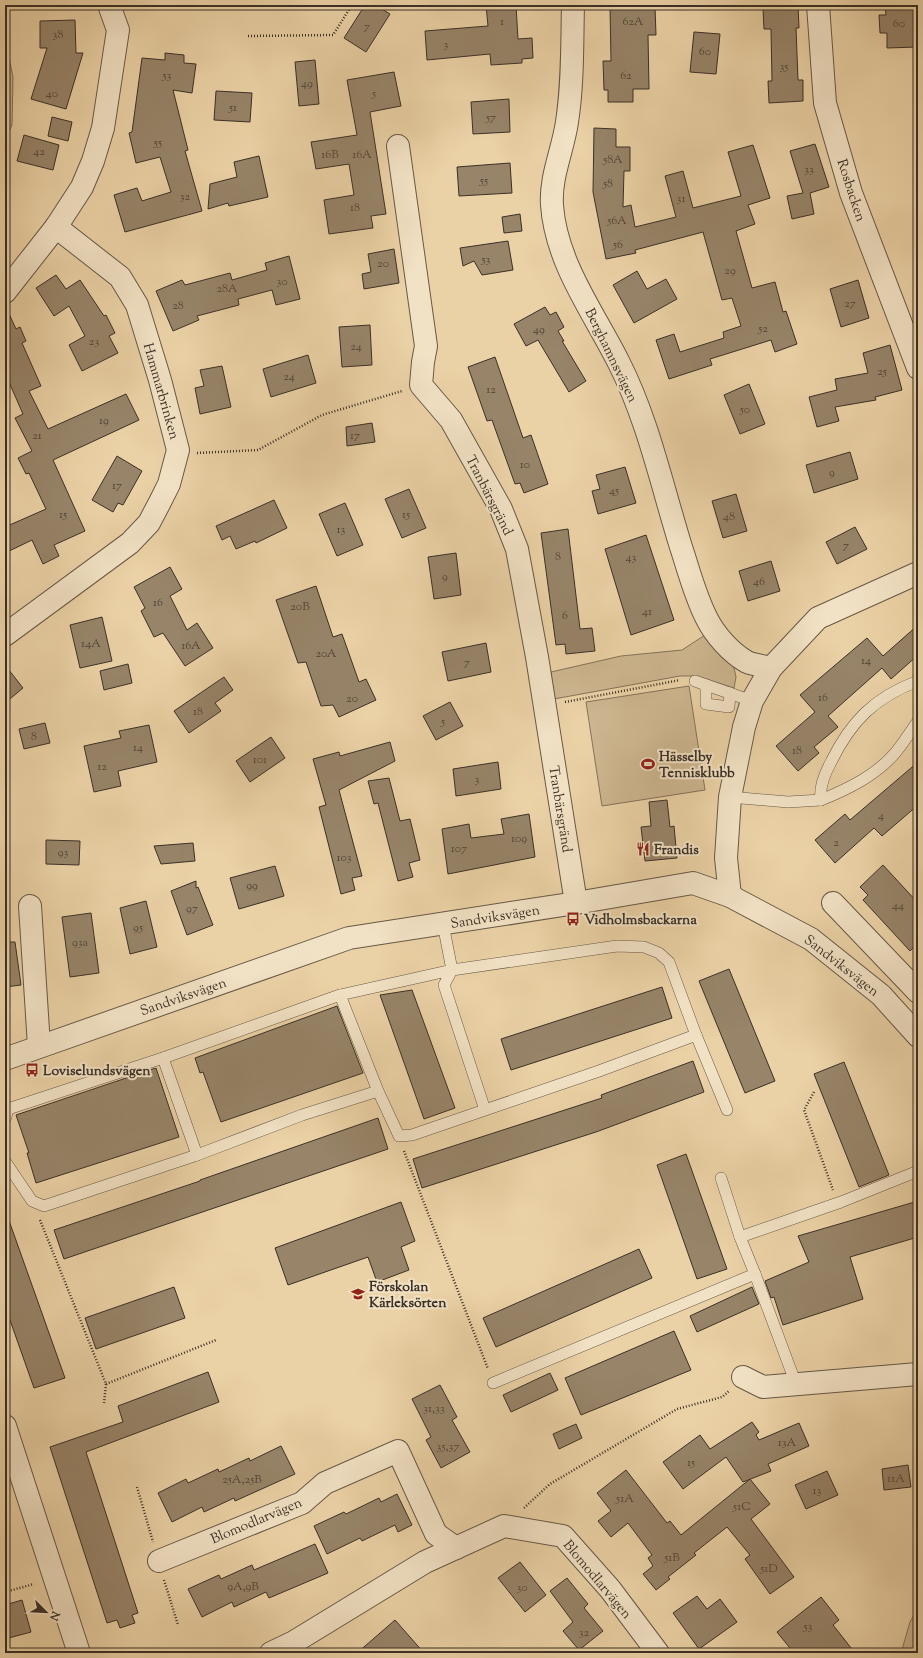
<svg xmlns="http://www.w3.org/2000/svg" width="923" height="1658" font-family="'Sorts Mill Goudy',serif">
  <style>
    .green { fill: #cdb690; stroke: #84735c }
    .building { fill: #978469; stroke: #3b3027 }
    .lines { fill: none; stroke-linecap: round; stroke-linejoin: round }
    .service-casing { stroke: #675847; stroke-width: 12 }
    .minor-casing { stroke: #675847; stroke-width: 24 }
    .path { stroke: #3b3027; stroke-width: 2.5; stroke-dasharray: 1 2; stroke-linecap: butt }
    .service { stroke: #f2e2c5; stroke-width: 11 }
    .minor { stroke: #f2e2c5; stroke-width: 22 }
    .labels { text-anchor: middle; stroke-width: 4; stroke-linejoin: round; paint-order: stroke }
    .number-label { font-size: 12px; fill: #524538 }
    .street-label { font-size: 14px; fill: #3b3027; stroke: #f2e2c5 }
    .poi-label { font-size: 14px; font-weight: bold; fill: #3b3027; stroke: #f2e2c5; text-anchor: start }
  </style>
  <rect width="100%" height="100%" fill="#ebd2a6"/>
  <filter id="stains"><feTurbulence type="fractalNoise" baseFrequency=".005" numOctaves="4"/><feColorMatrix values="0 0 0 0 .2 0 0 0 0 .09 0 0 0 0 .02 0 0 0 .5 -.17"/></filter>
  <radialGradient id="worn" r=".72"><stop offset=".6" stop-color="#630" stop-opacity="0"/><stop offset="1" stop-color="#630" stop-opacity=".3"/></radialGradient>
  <g class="green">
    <polygon points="5,38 13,77 12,125 5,141"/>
    <polygon points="705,635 734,668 736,677 734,688 697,676 680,676 554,699 551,672 621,656 682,650"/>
    <polygon points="689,686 705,790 602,806 586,702"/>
    <polygon points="918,1607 918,1653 901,1653 910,1622"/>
  </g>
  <g class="building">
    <polygon points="365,5 375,5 390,14 366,52 344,38"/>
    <polygon points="486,5 516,5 518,39 532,38 533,58 522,59 522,63 491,65 490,54 427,60 425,31 488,26"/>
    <polygon points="768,5 798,6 799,28 796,28 798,80 803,80 803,101 769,103 768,81 772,81 771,29 764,29 763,9 768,9"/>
    <polygon points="885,5 914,5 915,14 918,14 918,32 916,32 917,47 887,48 887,33 880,33 879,15 886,15"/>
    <polygon points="655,7 656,35 648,35 649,89 633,89 633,102 608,102 608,90 604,90 603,61 611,61 610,8"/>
    <polygon points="75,20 76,53 83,53 66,109 31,99 47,48 40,48 40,21"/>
    <polygon points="694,32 720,34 716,74 690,72"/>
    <polygon points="165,53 184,55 184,63 196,64 192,93 173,90 188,150 185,151 202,211 125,232 114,195 137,188 142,201 171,192 160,157 136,163 129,133 132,132 142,58 165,60"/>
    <polygon points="315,60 319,104 299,106 295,62"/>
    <polygon points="394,72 401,106 370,112 386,214 371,216 373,228 329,234 324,200 354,195 349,164 316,169 311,142 357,135 347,80"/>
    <polygon points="216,91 252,93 250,122 214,120"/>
    <polygon points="509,99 510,132 473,134 471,102"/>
    <polygon points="52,117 72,122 68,141 48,136"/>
    <polygon points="594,128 616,129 616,147 630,147 630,171 624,171 623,207 631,205 635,227 676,217 665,176 683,171 693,208 741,196 728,152 753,145 770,198 748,205 755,224 736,231 752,288 775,282 783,312 786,311 797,344 775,352 771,340 710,359 712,365 669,379 656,340 674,334 680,352 724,338 723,332 741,326 732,298 722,300 703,232 635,250 636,253 606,259 593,192"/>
    <polygon points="24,135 59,145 53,170 17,161"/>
    <polygon points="815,144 829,187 810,193 814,214 792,219 787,196 803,193 790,151"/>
    <polygon points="259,156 268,197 229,206 228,203 208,209 210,184 237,177 234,162"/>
    <polygon points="510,163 512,193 459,196 457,167"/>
    <polygon points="520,214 522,231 504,233 502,217"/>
    <polygon points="508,241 513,270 482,275 474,261 463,266 460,248"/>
    <polygon points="394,249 399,283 364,289 362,274 371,272 368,254"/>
    <polygon points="289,256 300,299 276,305 272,290 238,299 239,305 197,316 199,320 173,331 156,291 182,280 185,285 230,273 232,280 267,270 265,263"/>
    <polygon points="637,271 647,289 666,279 677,299 634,323 613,285"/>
    <polygon points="56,275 66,289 80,280 104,316 106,315 115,333 109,336 118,353 82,371 69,345 85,336 69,306 54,316 36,288"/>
    <polygon points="858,280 869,318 841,327 830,289"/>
    <polygon points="5,305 16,329 20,327 26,341 22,343 41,386 29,391 48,429 126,394 139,420 53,460 85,531 54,545 59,556 43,564 32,540 5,553 5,527 46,509 29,473 26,474 18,458 32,451 15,418 23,414 5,373"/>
    <polygon points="545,307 550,315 556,312 564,327 558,331 564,341 562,341 586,381 569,392 538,340 526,346 514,324"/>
    <polygon points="370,325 372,365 342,367 339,327"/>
    <polygon points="890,345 902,390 875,397 876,400 835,407 839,421 817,427 809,397 837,390 835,379 868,373 863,353"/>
    <polygon points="308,355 316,383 271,397 263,369"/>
    <polygon points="495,357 523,438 531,435 548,484 524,493 520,483 515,484 492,420 487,421 468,367"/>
    <polygon points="222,366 231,407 200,414 195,388 204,386 200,370"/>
    <polygon points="749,384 765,424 740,434 724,395"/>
    <polygon points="372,423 375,442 347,446 346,427"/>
    <polygon points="850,452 858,479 814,493 806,465"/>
    <polygon points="117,456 142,471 123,505 118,503 113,512 92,500"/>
    <polygon points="625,467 636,503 598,514 592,491 600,489 596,475"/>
    <polygon points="409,489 426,528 402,538 385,499"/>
    <polygon points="736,494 747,531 723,538 712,501"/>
    <polygon points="274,500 287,528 256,543 255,541 236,549 230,536 222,540 216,526"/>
    <polygon points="345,503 363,545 337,556 319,514"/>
    <polygon points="855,527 867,549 837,564 826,542"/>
    <polygon points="568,529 580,629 592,628 595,651 566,654 565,644 556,645 541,533"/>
    <polygon points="646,535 674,620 631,635 605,549"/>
    <polygon points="456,553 461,595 434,599 428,557"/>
    <polygon points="771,561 780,591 748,601 739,571"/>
    <polygon points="170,567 182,589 170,596 187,630 197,623 213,648 185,666 163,633 154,637 141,611 145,608 134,587"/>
    <polygon points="316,586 333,637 342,634 359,682 366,679 376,700 339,717 333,705 321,706 306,662 298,663 276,600"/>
    <polygon points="102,617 112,661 80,668 70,625"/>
    <polygon points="918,625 918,655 891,679 882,668 828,716 838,727 814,747 819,753 798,771 776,746 815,712 800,695 867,638 883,656"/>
    <polygon points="486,643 491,672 448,681 442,652"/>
    <polygon points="128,664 132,683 104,690 100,671"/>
    <polygon points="5,665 23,688 5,703"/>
    <polygon points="224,677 233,690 215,703 221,711 189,733 174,711"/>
    <polygon points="450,702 463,726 436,740 423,716"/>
    <polygon points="45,723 50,743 24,749 19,729"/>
    <polygon points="149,725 157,762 118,771 121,786 94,792 84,746 121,738 119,731"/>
    <polygon points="271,737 285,758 250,782 236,761"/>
    <polygon points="390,742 395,761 339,790 362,876 352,878 355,890 341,894 319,807 326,805 313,759 339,752 340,756"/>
    <polygon points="498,762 501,789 456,796 453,769"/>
    <polygon points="918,762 918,805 882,836 874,828 835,863 815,840 845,814 850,820"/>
    <polygon points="389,778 400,821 410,819 420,860 409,863 413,877 398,881 378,803 374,804 368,781"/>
    <polygon points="667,800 670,827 674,826 677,858 645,861 641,827 651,826 649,802"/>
    <polygon points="529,814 535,857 448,874 442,829 469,824 471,838 504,834 501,819"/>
    <polygon points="46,840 80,841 79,865 46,864"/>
    <polygon points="193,843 195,861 161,864 154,846"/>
    <polygon points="883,865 918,903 918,943 910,951 863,900 868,895 860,887"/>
    <polygon points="275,866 284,896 239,909 230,878"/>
    <polygon points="196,881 196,888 198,887 213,925 187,935 171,891"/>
    <polygon points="146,901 157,947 130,954 120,908"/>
    <polygon points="91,913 99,973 70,977 62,917"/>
    <polygon points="5,942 15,942 21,985 5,987"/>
    <polygon points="729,969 775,1081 745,1093 699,981"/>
    <polygon points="662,987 672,1018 511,1070 501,1039"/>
    <polygon points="412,990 455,1108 424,1119 380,995"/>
    <polygon points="337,1006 363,1073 221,1122 203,1072 200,1073 195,1058"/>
    <polygon points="693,1061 704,1092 596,1132 422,1188 413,1159 602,1098 601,1095"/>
    <polygon points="844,1062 889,1175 859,1187 814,1074"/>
    <polygon points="156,1068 179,1137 36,1183 27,1153 29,1153 16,1115"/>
    <polygon points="378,1118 388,1149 64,1259 54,1230 200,1181 200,1180"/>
    <polygon points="686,1154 727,1269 697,1279 657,1165"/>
    <polygon points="918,1201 918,1237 850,1257 863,1299 783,1325 774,1297 771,1298 765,1281 809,1262 798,1236"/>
    <polygon points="401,1202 415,1241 401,1247 409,1270 377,1282 368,1257 288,1285 275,1248"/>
    <polygon points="7,1215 65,1378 34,1388 5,1306 5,1216"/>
    <polygon points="639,1249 652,1278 496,1347 483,1318"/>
    <polygon points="174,1287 185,1318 96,1349 85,1318"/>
    <polygon points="752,1287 759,1304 697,1332 690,1316"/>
    <polygon points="674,1331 691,1370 581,1415 565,1378"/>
    <polygon points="208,1372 219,1402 86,1452 138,1613 132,1615 135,1623 120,1628 117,1620 107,1623 50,1447 123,1422 118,1406"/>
    <polygon points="550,1373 558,1390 511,1412 503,1395"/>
    <polygon points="440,1385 457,1417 452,1420 470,1452 441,1468 426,1440 431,1437 412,1399"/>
    <polygon points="752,1422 759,1432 756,1435 759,1440 799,1423 809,1446 768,1464 771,1471 743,1482 726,1457 683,1489 663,1462 700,1435 710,1449"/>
    <polygon points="576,1424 582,1438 559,1449 553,1434"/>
    <polygon points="281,1446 295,1474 235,1501 234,1498 204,1512 202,1507 172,1522 158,1493 186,1479 188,1483 218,1469 219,1472 249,1458 250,1461"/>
    <polygon points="908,1465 911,1487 884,1490 882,1469"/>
    <polygon points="626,1470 667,1523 670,1521 681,1535 750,1479 770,1504 751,1519 794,1577 770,1594 745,1559 750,1555 727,1527 694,1553 696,1555 668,1577 670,1579 656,1590 643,1574 653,1566 648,1558 652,1555 628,1523 611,1537 598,1521 611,1511 597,1493"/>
    <polygon points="827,1471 838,1495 806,1509 795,1485"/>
    <polygon points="397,1494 412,1525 398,1532 395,1525 362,1541 360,1538 327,1554 314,1526 344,1512 346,1514 379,1498 381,1502"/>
    <polygon points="315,1544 328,1573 269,1598 266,1592 234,1607 232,1602 202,1617 188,1589 219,1575 221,1579 252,1565 254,1570"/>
    <polygon points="520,1562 546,1595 525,1612 498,1578"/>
    <polygon points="567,1578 588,1604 584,1608 603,1631 579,1650 563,1631 573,1622 550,1591"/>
    <polygon points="697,1596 707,1609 720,1599 737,1622 699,1649 673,1613"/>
    <polygon points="821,1597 839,1620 833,1625 855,1653 794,1653 777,1632"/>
    <polygon points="22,1600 31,1632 5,1639 5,1605"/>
    <polygon points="395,1620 424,1653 357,1653"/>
  </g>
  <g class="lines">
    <g class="service-casing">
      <g id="service">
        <polyline points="695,681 752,701"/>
        <path d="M 918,681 C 875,697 851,721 831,762 C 825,773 819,787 821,800 C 848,789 877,775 896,752 C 904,742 911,731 918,721"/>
        <polyline points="706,685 706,704 729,707 730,693"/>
        <polyline points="730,797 788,802 821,800"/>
        <polyline points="443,924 452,970 444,985 485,1110 599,1071 696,1035 669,962 659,953 644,947 617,946 452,970 340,995 378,1091 399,1136 412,1135 485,1110"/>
        <polyline points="340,995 163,1058 197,1155 302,1115 378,1091"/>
        <polyline points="696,1035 727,1110"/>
        <polyline points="5,1120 8,1109 163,1058"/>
        <polyline points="5,1161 32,1201 44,1206 197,1155"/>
        <polyline points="721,1178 740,1237"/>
        <polyline points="755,1274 796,1384"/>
        <polyline points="493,1383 755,1274 740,1237 841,1202 918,1171"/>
      </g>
    </g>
    <g class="minor-casing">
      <g id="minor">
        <path d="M 573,5 C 572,44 573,83 567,122 C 563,150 550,177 552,205 C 556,263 594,313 619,363 C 648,420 662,486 681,547 C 689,571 695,596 707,619 C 715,635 731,653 747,662 C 754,665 764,666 771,668"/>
        <polyline points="818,5 825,103 851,193 918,368"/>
        <polyline points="398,146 426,346 423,362 421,385 451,420 501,509 517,549 537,657 576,903"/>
        <polyline points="5,292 56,227 82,187 93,161 103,128 118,30 109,5"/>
        <polyline points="5,635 130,543 149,523 160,502 169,484 178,450 160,380 137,305 120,277 56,227"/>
        <polyline points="730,896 726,858 730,797 744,727 752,701 771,668 818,618 918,573"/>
        <polyline points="833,903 918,992"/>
        <polyline points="30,906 39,1046"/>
        <polyline points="5,1059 349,938 576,903 693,883 730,896 811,939 881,995 918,1036"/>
        <polyline points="743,1377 763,1387 918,1374"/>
        <polyline points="5,1426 79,1653"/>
        <polyline points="159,1561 302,1503 325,1483 398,1451 436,1534 456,1548"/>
        <polyline points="271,1653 294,1642 425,1562 504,1526 563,1536 610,1589 658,1653"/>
      </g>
    </g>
    <g class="path">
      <polyline points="248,36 333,35 352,5"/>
      <polyline points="197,453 258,450 322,415 402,391"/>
      <polyline points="565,702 680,680"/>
      <polyline points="814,1092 804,1110 833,1190"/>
      <polyline points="404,1151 488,1369"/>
      <polyline points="40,1220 106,1384 104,1403"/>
      <polyline points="106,1384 216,1340"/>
      <polyline points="137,1487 153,1542"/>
      <polyline points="524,1508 550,1484 677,1409 722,1397 729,1391"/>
      <polyline points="164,1580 178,1625"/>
      <polyline points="5,1592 34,1584"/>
    </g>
    <use href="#service" class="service"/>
    <use href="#minor" class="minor"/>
  </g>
  <defs>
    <g id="stadium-bare" transform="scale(1.08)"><path d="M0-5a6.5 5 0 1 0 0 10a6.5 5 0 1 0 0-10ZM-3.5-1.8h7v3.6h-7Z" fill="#8f2418" stroke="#f2e2c5" stroke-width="2.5" paint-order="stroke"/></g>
    <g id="restaurant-bare" transform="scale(1.08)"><path d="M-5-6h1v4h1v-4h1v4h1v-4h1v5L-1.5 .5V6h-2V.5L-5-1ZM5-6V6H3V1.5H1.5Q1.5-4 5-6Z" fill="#8f2418" stroke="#f2e2c5" stroke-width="2.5" paint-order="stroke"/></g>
    <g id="bus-bare" transform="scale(1.08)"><path d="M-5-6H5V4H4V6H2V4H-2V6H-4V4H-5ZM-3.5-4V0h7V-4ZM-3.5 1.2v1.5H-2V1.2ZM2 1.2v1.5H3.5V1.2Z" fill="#8f2418" stroke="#f2e2c5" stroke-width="2.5" paint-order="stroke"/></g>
    <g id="school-bare" transform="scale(1.08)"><path d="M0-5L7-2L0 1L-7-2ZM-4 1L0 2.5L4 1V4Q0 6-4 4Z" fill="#8f2418" stroke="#f2e2c5" stroke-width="2.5" paint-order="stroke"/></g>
  </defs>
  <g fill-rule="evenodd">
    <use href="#stadium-bare" x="648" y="764"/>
    <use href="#restaurant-bare" x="643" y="849"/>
    <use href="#bus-bare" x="573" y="919"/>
    <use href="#bus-bare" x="32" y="1070"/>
    <use href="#school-bare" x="358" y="1294"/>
  </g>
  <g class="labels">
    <g class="number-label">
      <text x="502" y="25">1</text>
      <text x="633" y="25">62A</text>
      <text x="899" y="27">60</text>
      <text x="367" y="30">7</text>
      <text x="58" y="38">38</text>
      <text x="446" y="48">3</text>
      <text x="705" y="55">60</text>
      <text x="784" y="70">35</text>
      <text x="167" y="79">53</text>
      <text x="626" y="79">62</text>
      <text x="307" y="87">49</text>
      <text x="52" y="97">40</text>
      <text x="374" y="97">5</text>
      <text x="233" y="111">51</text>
      <text x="491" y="121">57</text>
      <text x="158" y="146">55</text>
      <text x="39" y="155">42</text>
      <text x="330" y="158">16B</text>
      <text x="362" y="158">16A</text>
      <text x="613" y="163">58A</text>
      <text x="809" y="173">33</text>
      <text x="484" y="184">55</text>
      <text x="608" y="187">58</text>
      <text x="185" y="200">32</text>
      <text x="681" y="202">31</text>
      <text x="355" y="211">18</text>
      <text x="617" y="224">56A</text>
      <text x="618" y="248">56</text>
      <text x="486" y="263">53</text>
      <text x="383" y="267">20</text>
      <text x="730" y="274">29</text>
      <text x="282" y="285">30</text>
      <text x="227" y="292">28A</text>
      <text x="850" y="307">27</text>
      <text x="178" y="309">28</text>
      <text x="763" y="332">52</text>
      <text x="539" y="333">49</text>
      <text x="94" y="345">23</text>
      <text x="356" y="350">24</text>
      <text x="882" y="375">25</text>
      <text x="289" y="380">24</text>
      <text x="491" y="393">12</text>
      <text x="745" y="413">50</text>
      <text x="104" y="424">19</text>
      <text x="37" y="439">21</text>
      <text x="355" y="439">17</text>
      <text x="525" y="468">10</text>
      <text x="832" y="476">9</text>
      <text x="117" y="489">17</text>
      <text x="614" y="494">45</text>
      <text x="63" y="518">15</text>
      <text x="406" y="518">15</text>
      <text x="729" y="520">48</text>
      <text x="341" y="533">13</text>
      <text x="846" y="549">7</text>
      <text x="558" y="560">8</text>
      <text x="631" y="561">43</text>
      <text x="445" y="580">9</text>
      <text x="759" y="585">46</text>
      <text x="158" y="606">16</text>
      <text x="300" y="610">20B</text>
      <text x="647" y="615">41</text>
      <text x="565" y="619">6</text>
      <text x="91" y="647">14A</text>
      <text x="191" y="649">16A</text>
      <text x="326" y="657">20A</text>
      <text x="866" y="664">14</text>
      <text x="467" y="666">7</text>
      <text x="823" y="701">16</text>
      <text x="352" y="702">20</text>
      <text x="198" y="715">18</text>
      <text x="443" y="725">5</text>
      <text x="34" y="740">8</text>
      <text x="138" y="751">14</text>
      <text x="797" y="754">18</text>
      <text x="260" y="763">101</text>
      <text x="102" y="770">12</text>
      <text x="477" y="783">3</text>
      <text x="881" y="819">4</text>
      <text x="519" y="842">109</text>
      <text x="836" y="846">2</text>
      <text x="459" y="852">107</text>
      <text x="63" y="856">93</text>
      <text x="344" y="861">103</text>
      <text x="252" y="889">99</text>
      <text x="898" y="909">44</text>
      <text x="192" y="912">97</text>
      <text x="138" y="931">95</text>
      <text x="80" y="946">93a</text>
      <text x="434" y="1412">31,33</text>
      <text x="787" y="1446">13A</text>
      <text x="448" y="1450">35,37</text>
      <text x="691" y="1466">15</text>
      <text x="896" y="1482">11A</text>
      <text x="242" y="1483">25A,25B</text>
      <text x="817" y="1494">13</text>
      <text x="625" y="1502">51A</text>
      <text x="742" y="1510">51C</text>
      <text x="672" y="1561">51B</text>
      <text x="769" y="1572">51D</text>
      <text x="243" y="1590">9A,9B</text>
      <text x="522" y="1591">30</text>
      <text x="808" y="1630">53</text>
      <text x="584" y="1636">32</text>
    </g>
    <g class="street-label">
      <text transform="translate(852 190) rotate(72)" y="5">Rosbacken</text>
      <text transform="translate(612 355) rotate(64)" y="5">Berghamnsvägen</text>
      <text transform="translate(162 391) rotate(74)" y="5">Hammarbrinken</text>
      <text transform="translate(490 495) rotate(63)" y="5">Tranbärsgränd</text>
      <text transform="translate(561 809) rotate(81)" y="5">Tranbärsgränd</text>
      <text transform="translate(495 916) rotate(-9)" y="5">Sandviksvägen</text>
      <text transform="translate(842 965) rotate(38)" y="5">Sandviksvägen</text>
      <text transform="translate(183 996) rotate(-19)" y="5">Sandviksvägen</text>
      <text transform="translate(256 1520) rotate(-23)" y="5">Blomodlarvägen</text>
      <text transform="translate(598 1579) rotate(50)" y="5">Blomodlarvägen</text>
    </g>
    <g class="poi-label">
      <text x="659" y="761">Hässelby<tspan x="659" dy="16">Tennisklubb</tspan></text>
      <text x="654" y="854">Frandis</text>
      <text x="584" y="924">Vidholmsbackarna</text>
      <text x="43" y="1075">Loviselundsvägen</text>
      <text x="369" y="1291">Förskolan<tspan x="369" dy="16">Kärleksörten</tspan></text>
    </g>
  </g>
  <rect width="923" height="1658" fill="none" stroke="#ebd2a6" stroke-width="20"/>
  <rect x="6" y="6" width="911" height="1646" fill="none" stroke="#3b3027" stroke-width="2"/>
  <rect x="10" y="10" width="903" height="1638" fill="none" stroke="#3b3027"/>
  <g transform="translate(46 1612) rotate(114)" stroke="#f2e2c5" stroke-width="3" paint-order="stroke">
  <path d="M0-3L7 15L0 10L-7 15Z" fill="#3b3027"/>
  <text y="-6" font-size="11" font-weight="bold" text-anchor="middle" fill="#3b3027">N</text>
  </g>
  <rect width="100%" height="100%" filter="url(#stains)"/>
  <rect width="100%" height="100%" fill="url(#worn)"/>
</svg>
